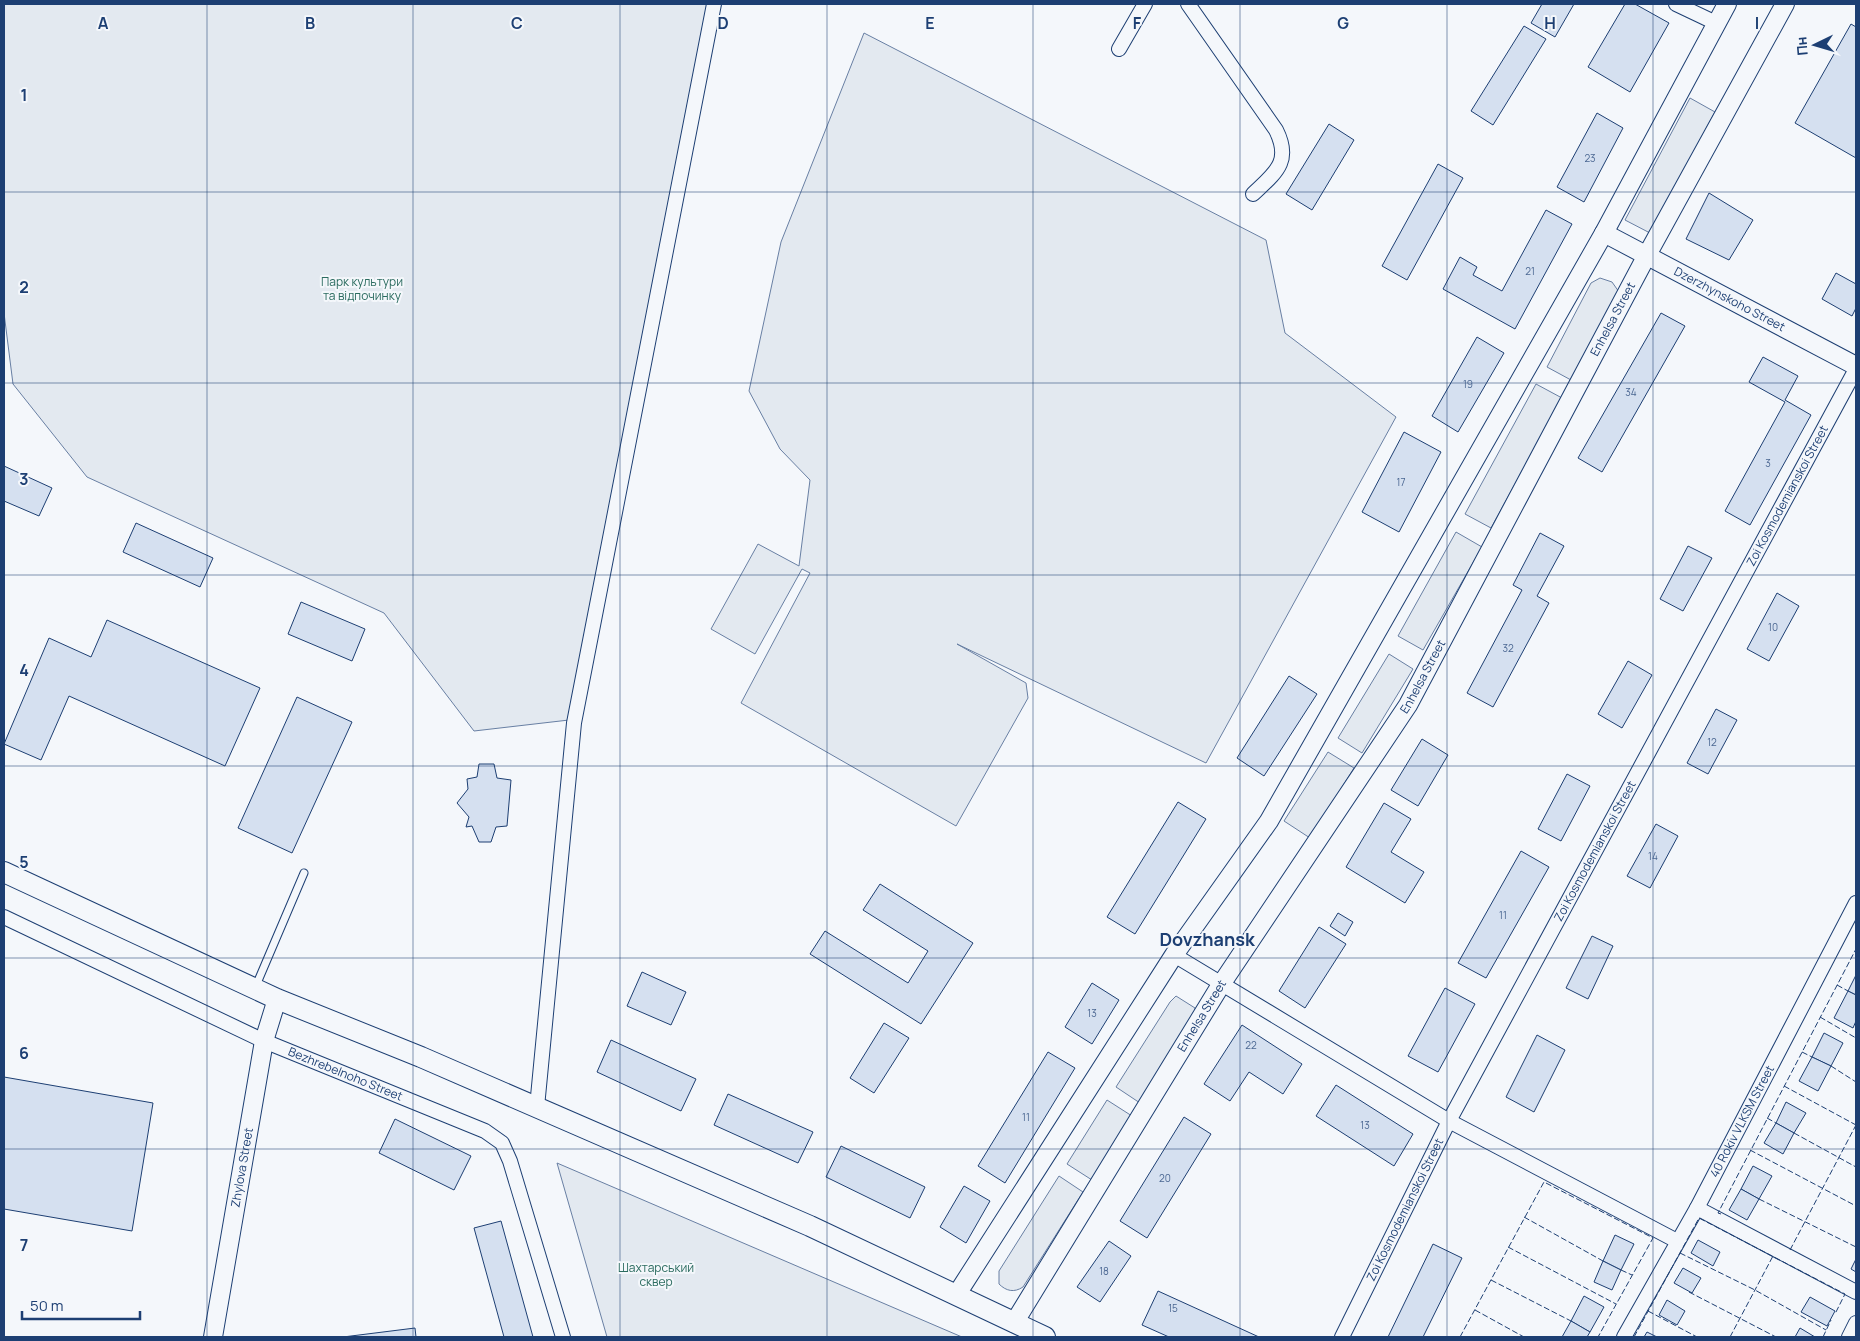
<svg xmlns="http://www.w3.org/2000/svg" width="1860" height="1341" font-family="Manrope,sans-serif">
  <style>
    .green { fill: #e3e9f0; stroke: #687fa3 }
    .building { fill: #d5e0f0; stroke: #1d3f73 }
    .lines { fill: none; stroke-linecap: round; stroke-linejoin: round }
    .service-casing { stroke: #1d3f73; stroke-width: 9 }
    .minor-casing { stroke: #1d3f73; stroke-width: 16 }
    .tertiary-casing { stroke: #1d3f73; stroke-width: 20 }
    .secondary-casing { stroke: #1d3f73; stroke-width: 22 }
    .service { stroke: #f4f7fb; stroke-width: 7 }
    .minor { stroke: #f4f7fb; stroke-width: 14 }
    .tertiary { stroke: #f4f7fb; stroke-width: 18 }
    .secondary { stroke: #f4f7fb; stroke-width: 20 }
    .fence { stroke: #1d3f73; stroke-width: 1; stroke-dasharray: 6 2.5; stroke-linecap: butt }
    .grid { fill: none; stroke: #1d3f73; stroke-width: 1; stroke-opacity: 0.55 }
    .labels { text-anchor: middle; stroke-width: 4; stroke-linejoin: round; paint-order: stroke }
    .number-label { font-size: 10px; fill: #4b6792 }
    .park-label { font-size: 12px; fill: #2c6c60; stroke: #f4f7fb }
    .street-label { font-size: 12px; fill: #1d3f73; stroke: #f4f7fb }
    .district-label { font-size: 18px; font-weight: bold; fill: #1d3f73; stroke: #f4f7fb }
    .grid-label { font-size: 16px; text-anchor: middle; font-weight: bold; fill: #1d3f73; stroke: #f4f7fb; stroke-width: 4; stroke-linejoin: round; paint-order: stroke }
  </style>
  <rect width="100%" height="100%" fill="#f4f7fb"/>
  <g class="green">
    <polygon points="4,4 707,4 680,166 569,720 474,731 384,613 87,477 13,384 4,313"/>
    <polygon points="864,33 1266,240 1285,333 1396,417 1206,763 957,644 1026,683 1028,698 956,826 741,703 810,573 802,569 755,654 711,629 758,544 799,566 810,480 780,449 749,391 781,242"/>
    <polygon points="1690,98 1715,112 1650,233 1625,220"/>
    <polygon points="1600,278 1612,282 1619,292 1571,380 1547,367 1591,283"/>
    <polygon points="1536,384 1562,398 1491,528 1465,514"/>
    <polygon points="1456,532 1482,547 1423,650 1398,636"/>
    <polygon points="1389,654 1413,669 1362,753 1338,738"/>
    <polygon points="1328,752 1354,768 1310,838 1284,821"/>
    <polygon points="1176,996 1195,1008 1195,1012 1140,1103 1116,1087 1170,1002"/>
    <polygon points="1107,1100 1132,1116 1092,1180 1067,1164"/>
    <polygon points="557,1163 927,1322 962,1337 607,1337"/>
    <path d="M 1059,1176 L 1083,1192 L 1023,1287 C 1014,1293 1006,1291 999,1284 L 999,1271 Z"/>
  </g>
  <g class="building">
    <polygon points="1542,4 1574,4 1555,37 1531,23"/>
    <polygon points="1625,4 1635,4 1669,23 1630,92 1588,67"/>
    <polygon points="1851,24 1856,27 1856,158 1795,123"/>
    <polygon points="1524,26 1546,39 1493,125 1471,111"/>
    <polygon points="1597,113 1623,128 1584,202 1557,187"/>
    <polygon points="1329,124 1354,140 1312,210 1286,194"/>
    <polygon points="1438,164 1463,178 1407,280 1382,266"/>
    <polygon points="1709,193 1753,220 1729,260 1686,239"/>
    <polygon points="1546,210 1572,224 1515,329 1443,289 1460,257 1477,267 1473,275 1502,291"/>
    <polygon points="1836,273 1856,284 1856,308 1852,316 1822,299"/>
    <polygon points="1661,313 1685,326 1602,472 1578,458"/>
    <polygon points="1477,337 1504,353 1458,432 1432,416"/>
    <polygon points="1763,357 1798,376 1785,400 1811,415 1750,525 1725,511 1785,402 1749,382"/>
    <polygon points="1404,432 1441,452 1399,532 1362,512"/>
    <polygon points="4,466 52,488 39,516 4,501"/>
    <polygon points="136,523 213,558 200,587 123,552"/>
    <polygon points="1540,533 1564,546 1537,596 1549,603 1493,707 1467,693 1522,590 1513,585"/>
    <polygon points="1688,546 1712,558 1683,611 1660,599"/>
    <polygon points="1777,593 1799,606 1769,661 1747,649"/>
    <polygon points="301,602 365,629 352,661 288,634"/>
    <polygon points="107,620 260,688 225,766 69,696 41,760 4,744 49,638 91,657"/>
    <polygon points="1628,661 1652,675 1622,728 1598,714"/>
    <polygon points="1289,676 1317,694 1264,776 1237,758"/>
    <polygon points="297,697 352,722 292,853 238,828"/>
    <polygon points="1716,709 1737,720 1708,774 1687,763"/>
    <polygon points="1422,739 1448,755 1418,806 1391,790"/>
    <polygon points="479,764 494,764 497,778 511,780 507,826 496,827 491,842 479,842 472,826 466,827 469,817 457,803 468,789 467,779 477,777"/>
    <polygon points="1567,774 1590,786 1561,841 1538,829"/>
    <polygon points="1178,802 1206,819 1135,934 1107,917"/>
    <polygon points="1384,803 1411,819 1391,852 1424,872 1405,903 1346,867"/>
    <polygon points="1656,824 1678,836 1650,888 1627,876"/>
    <polygon points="1521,851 1549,867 1486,978 1458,963"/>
    <polygon points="880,884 973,943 921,1024 810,954 825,931 908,983 928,951 863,910"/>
    <polygon points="1338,913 1353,922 1345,936 1330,926"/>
    <polygon points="1319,927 1346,944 1305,1008 1279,991"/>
    <polygon points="1592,936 1613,946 1588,999 1566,988"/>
    <polygon points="642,972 686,992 671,1025 627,1006"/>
    <polygon points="1856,975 1856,995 1848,991"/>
    <polygon points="1092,983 1119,1000 1092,1044 1065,1027"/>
    <polygon points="1445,988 1475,1004 1438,1072 1408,1056"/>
    <polygon points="1848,991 1856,995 1856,1021 1853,1028 1834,1018"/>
    <polygon points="884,1023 909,1038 874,1093 850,1078"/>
    <polygon points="1242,1025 1302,1064 1283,1094 1249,1072 1230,1101 1204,1084"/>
    <polygon points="1824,1033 1843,1043 1831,1066 1812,1057"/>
    <polygon points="1537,1035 1565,1050 1534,1112 1506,1097"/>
    <polygon points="611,1040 696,1079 681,1111 597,1072"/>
    <polygon points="1048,1052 1075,1068 1005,1183 978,1166"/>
    <polygon points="1812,1057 1831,1066 1818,1091 1799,1081"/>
    <polygon points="4,1077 153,1103 132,1231 4,1209"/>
    <polygon points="1336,1085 1413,1134 1394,1166 1316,1116"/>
    <polygon points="728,1094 813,1132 798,1163 714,1125"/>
    <polygon points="1786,1102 1806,1113 1794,1133 1776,1123"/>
    <polygon points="1184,1117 1211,1134 1147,1238 1120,1221"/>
    <polygon points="395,1119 471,1156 454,1190 379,1153"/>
    <polygon points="1776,1123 1794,1133 1783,1154 1764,1143"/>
    <polygon points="841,1146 925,1187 910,1218 826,1177"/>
    <polygon points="1753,1166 1772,1176 1759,1199 1741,1189"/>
    <polygon points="964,1186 990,1201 966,1243 940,1227"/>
    <polygon points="1741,1189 1759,1199 1747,1220 1729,1210"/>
    <polygon points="501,1221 533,1337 504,1337 474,1228"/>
    <polygon points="1615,1235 1634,1244 1621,1270 1603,1261"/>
    <polygon points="1698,1240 1720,1252 1713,1266 1691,1253"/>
    <polygon points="1109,1241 1131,1256 1100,1302 1077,1287"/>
    <polygon points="1433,1244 1462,1258 1423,1337 1388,1337"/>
    <polygon points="1856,1259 1856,1272 1851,1269"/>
    <polygon points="1603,1261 1621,1270 1612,1290 1594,1282"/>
    <polygon points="1683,1268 1701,1278 1692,1293 1674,1283"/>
    <polygon points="1158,1291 1259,1337 1169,1337 1142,1325"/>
    <polygon points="1584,1296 1604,1307 1590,1332 1571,1321"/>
    <polygon points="1810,1297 1835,1311 1827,1326 1801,1312"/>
    <polygon points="1667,1300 1685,1311 1677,1325 1659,1315"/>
    <polygon points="1571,1321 1590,1332 1587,1337 1562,1337"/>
    <polygon points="415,1328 416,1337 343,1337"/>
    <polygon points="1800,1328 1815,1337 1795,1337"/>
    <polygon points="1647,1332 1657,1337 1644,1337"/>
  </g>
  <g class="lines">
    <g class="service-casing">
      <polyline id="service" points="255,988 304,873"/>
    </g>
    <g class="minor-casing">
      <g id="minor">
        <path d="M 1188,4 L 1276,130 C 1292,162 1275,173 1253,194"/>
        <polyline points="1676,4 1716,23"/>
        <polyline points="1119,49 1145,4"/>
        <path id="s1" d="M 4,917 L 264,1041 L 485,1131 L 502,1143 L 510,1161 L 563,1337"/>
        <polyline points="1174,955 1449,1121 1677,1241"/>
        <polyline points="537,1107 574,723 714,4"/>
        <polyline points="1697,1208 1856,1292"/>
        <path id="s2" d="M 1342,1337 L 1449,1121 L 1856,369"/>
        <path id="s3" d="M 1624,1337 L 1697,1208 L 1856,903"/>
        <polyline points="1849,1337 1856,1323"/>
      </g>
    </g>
    <g class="tertiary-casing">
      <g id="tertiary">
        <path id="s4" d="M 1604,233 L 1856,366"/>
        <polyline points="957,1294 1174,955 1269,821 1604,233 1727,4"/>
        <path id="s5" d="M 1014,1323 L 1222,983 L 1408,705 L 1647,255 L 1785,4"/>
        <path id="s6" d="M 213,1337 L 264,1041 L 277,999"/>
      </g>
    </g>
    <g class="secondary-casing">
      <polyline id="secondary" points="4,872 277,999 421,1057 810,1226 1045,1337"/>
    </g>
    <use href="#service" class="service"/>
    <use href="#minor" class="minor"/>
    <use href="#tertiary" class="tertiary"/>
    <use href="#secondary" class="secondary"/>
    <g class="fence">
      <polyline points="1837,985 1848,991"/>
      <polyline points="1820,1017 1856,1038"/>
      <polyline points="1802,1052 1812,1057"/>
      <polyline points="1831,1066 1856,1082"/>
      <polyline points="1784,1086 1856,1125"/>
      <polyline points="1767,1118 1776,1123"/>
      <polyline points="1794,1133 1856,1167"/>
      <polyline points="1750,1150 1856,1206"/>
      <polyline points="1759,1199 1856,1247"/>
      <polyline points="1721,1214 1718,1213 1856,949"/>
      <polyline points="1524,1217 1603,1261"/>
      <polyline points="1508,1247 1616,1304"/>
      <polyline points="1790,1250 1856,1125"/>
      <polyline points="1680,1253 1755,1290 1826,1330"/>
      <polyline points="1621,1270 1632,1275"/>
      <polyline points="1491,1280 1571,1321"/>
      <polyline points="1689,1292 1776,1337"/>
      <polyline points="1475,1310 1524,1337"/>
      <polyline points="1648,1311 1697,1337"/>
      <polyline points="1460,1337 1544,1182 1653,1238 1598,1337"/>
      <polyline points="1634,1337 1699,1218 1845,1294 1835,1314"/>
      <polyline points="1730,1337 1773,1256"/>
      <polyline points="1823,1337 1831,1320"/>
    </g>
  </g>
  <path class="grid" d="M 207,4 L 207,1337M 413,4 L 413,1337M 620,4 L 620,1337M 827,4 L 827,1337M 1033,4 L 1033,1337M 1240,4 L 1240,1337M 1447,4 L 1447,1337M 1653,4 L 1653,1337M 4,192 L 1856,192M 4,383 L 1856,383M 4,575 L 1856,575M 4,766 L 1856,766M 4,958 L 1856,958M 4,1149 L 1856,1149"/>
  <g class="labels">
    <g class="number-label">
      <text x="1590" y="162">23</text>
      <text x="1530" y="275">21</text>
      <text x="1468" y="388">19</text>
      <text x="1631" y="396">34</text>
      <text x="1768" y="467">3</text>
      <text x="1401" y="486">17</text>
      <text x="1773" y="631">10</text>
      <text x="1508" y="652">32</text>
      <text x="1712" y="746">12</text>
      <text x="1653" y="860">14</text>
      <text x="1503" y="919">11</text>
      <text x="1092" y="1017">13</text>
      <text x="1251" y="1049">22</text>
      <text x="1026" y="1121">11</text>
      <text x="1365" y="1129">13</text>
      <text x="1165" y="1182">20</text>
      <text x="1104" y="1275">18</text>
      <text x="1173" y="1312">15</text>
    </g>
    <g class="park-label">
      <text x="362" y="286">Парк культури<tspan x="362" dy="14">та відпочинку</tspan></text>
      <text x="656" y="1272">Шахтарський<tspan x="656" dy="14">сквер</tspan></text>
    </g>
    <g class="street-label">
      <text dy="4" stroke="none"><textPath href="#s4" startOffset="142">Dzerzhynskoho Street</textPath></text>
      <text dy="4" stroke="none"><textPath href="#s5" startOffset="1170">Enhelsa Street</textPath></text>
      <text dy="4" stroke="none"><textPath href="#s2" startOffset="952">Zoi Kosmodemianskoi Street</textPath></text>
      <text dy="4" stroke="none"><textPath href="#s5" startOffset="765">Enhelsa Street</textPath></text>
      <text dy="4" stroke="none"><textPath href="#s2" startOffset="548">Zoi Kosmodemianskoi Street</textPath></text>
      <text dy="4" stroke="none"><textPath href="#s5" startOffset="360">Enhelsa Street</textPath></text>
      <text dy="4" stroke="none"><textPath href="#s1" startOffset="376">Bezhrebelnoho Street</textPath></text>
      <text dy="4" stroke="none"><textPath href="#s3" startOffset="246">40 Rokiv VLKSM Street</textPath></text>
      <text dy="4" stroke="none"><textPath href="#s6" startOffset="172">Zhylova Street</textPath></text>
      <text dy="4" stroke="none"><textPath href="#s2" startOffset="142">Zoi Kosmodemianskoi Street</textPath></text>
    </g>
    <g class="district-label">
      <text x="1207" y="946">Dovzhansk</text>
    </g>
  </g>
  <g class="grid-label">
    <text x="103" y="29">A</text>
    <text x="310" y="29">B</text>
    <text x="517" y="29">C</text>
    <text x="723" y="29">D</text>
    <text x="930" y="29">E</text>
    <text x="1137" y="29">F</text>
    <text x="1343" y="29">G</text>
    <text x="1550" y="29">H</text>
    <text x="1757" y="29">I</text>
    <text x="24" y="101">1</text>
    <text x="24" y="293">2</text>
    <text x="24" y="485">3</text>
    <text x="24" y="676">4</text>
    <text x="24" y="868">5</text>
    <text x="24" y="1059">6</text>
    <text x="24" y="1251">7</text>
  </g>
  <rect width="1860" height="1341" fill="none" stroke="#1d3f73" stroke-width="10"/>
  <g transform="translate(1815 45) rotate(265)" stroke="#f4f7fb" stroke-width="4" paint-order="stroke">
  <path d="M0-4L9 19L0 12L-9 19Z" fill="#1d3f73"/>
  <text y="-8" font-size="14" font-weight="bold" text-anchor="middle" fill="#1d3f73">Пн</text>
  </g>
  <path d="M22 1311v8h118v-8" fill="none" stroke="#1d3f73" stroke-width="2.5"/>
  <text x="30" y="1311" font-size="15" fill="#1d3f73" stroke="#f4f7fb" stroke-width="4" paint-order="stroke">50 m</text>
</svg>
